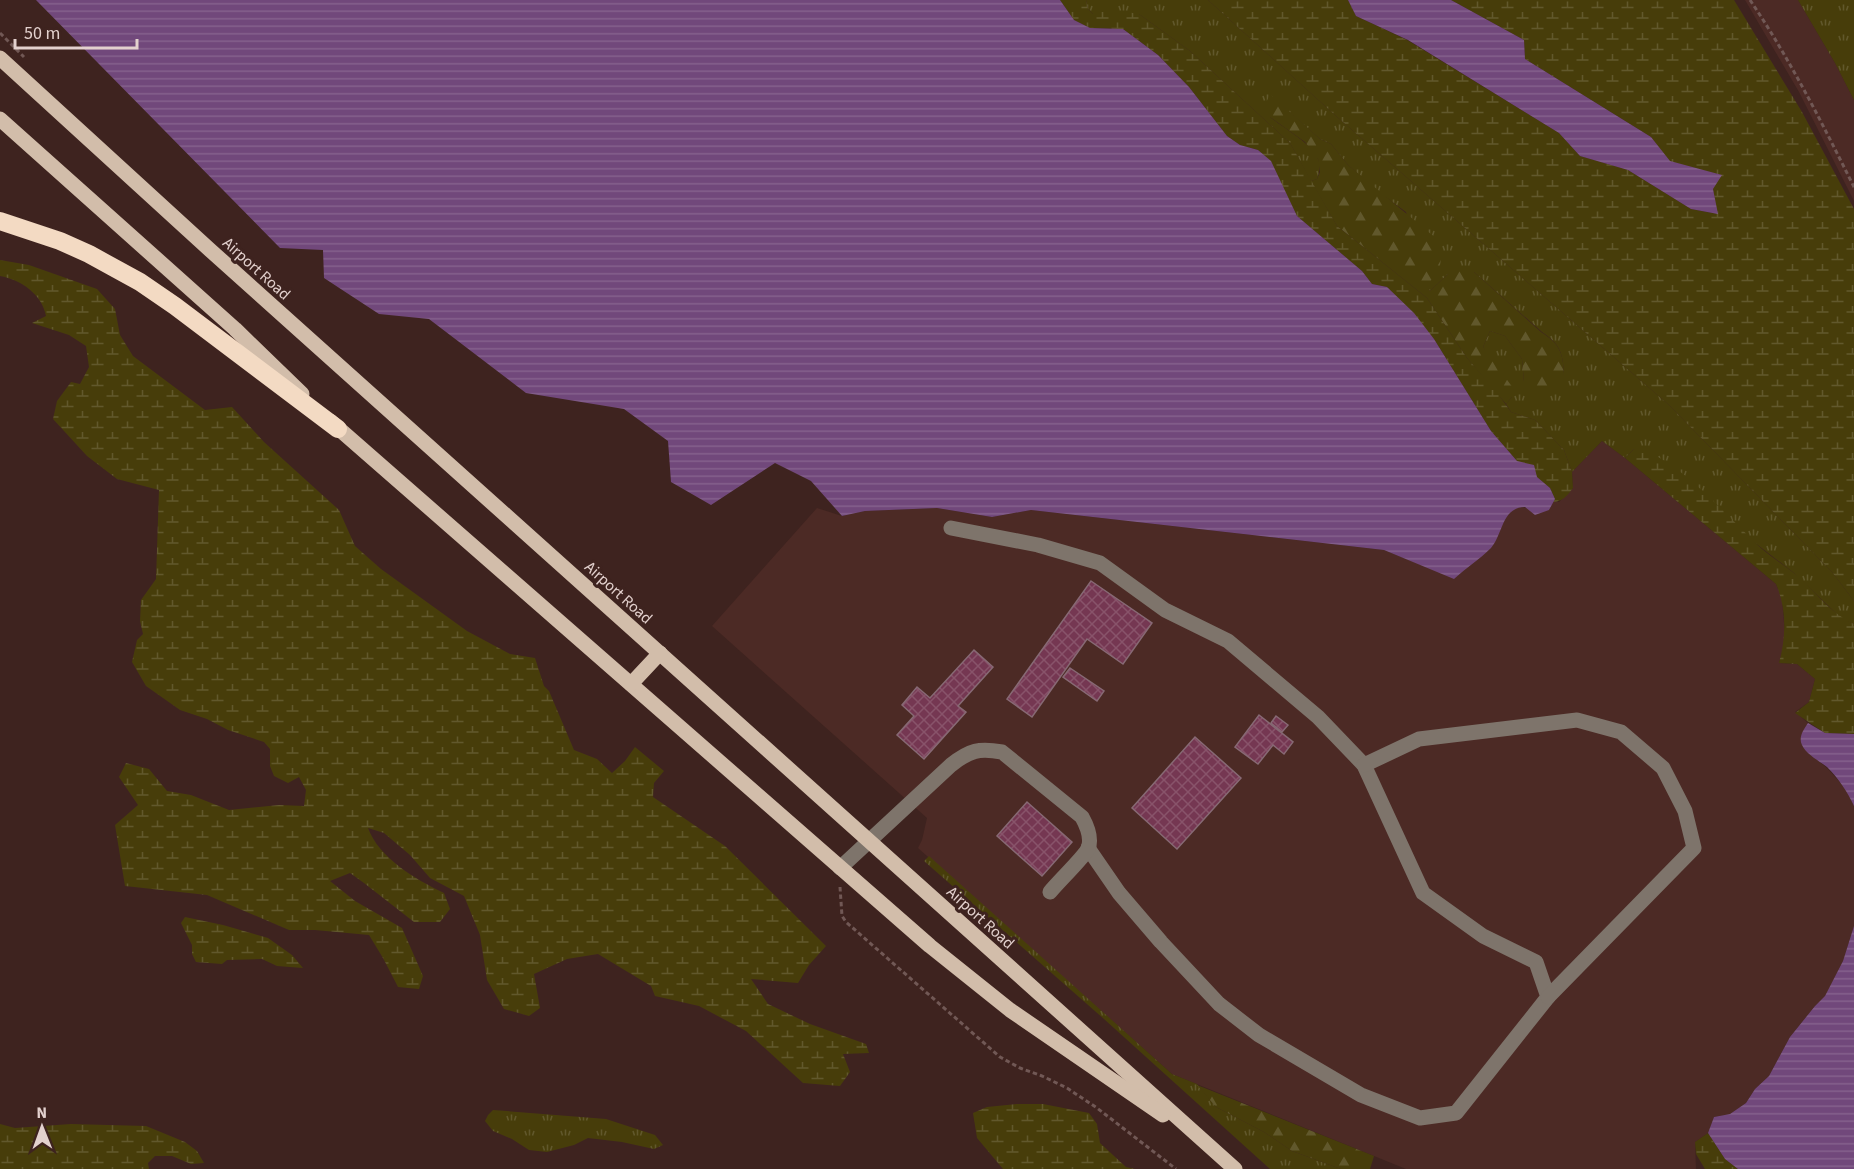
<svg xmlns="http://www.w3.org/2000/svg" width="1854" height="1169" font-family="'Source Sans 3',sans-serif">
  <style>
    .built { fill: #4c2a25 }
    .grass { fill: url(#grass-tufts) }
    .forest { fill: url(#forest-firs) }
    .wetland { fill: url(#wetland-marsh) }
    .water { fill: url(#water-rules) }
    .building { fill: url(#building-cross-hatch); stroke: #876974; stroke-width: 1.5 }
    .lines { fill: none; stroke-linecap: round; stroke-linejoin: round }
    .path { stroke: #715855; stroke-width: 3; stroke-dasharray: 4.5 3; stroke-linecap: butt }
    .minor { stroke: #7e746b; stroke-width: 15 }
    .major { stroke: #d2bdaa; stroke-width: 15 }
    .highway { stroke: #f3dac3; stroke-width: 18 }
    .labels { text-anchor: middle; stroke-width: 6; stroke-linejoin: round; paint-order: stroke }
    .street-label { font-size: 16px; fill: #e3d1ce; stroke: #3e231f }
  </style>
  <defs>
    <pattern id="grass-tufts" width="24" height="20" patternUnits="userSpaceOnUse" patternTransform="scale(1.5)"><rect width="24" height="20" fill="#473d0a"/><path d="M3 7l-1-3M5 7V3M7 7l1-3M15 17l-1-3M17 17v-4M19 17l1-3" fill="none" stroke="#61582c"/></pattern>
    <pattern id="forest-firs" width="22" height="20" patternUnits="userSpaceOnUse" patternTransform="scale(1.5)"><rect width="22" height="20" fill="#473d0a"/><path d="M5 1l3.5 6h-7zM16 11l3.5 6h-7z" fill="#61582c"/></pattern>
    <pattern id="wetland-marsh" width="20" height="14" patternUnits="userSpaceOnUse" patternTransform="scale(1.5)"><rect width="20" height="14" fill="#473d0a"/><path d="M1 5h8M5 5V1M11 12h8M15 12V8" fill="none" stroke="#61582c"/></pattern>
    <pattern id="water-rules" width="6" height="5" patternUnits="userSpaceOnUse" patternTransform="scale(1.5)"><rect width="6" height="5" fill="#71487b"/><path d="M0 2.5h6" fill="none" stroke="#85618d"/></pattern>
    <pattern id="building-cross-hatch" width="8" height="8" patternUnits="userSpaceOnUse" patternTransform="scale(1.5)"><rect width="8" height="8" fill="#753752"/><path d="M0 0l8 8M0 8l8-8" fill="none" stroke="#88536a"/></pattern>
  </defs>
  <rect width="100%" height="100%" fill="#3e231f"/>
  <g class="built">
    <polygon points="1745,0 1798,0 1835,63 1854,100 1854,201 1799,92"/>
    <polygon points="1602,441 1625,458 1776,584 1782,599 1784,623 1784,646 1779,663 1797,664 1815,679 1809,702 1795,712 1808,723 1801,736 1808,752 1828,769 1846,789 1854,806 1854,926 1843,961 1825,997 1815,1006 1790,1037 1769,1076 1755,1089 1746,1103 1730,1114 1714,1117 1708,1133 1695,1142 1696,1169 1406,1169 1172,1074 918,848 922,840 927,818 712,626 817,508 842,516 865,511 937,508 992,517 1031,510 1384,550 1454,578 1502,525 1510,511 1518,507 1549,510 1553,502 1559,502 1573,488 1572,472"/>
  </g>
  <g class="grass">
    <path d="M 1086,0 L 1208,0 L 1336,116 L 1669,405 L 1832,572 L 1854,601 L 1854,624 L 1842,619 L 1794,573 L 1634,449 L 1625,458 L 1602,441 L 1572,472 L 1564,450 L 1535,420 L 1511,412 L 1506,404 L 1512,397 L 1483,347 L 1490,331 L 1505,336 L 1522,359 L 1524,382 L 1564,374 C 1563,353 1560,344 1542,332 L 1474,272 L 1448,274 L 1430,291 L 1426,286 L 1406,212 L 1379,192 L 1348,165 L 1331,144 L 1320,139 L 1270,95 L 1270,117 C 1282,127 1314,145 1318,159 C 1321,166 1319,173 1317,179 L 1311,181 L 1290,143 L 1190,51 L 1139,14 L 1093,14 L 1088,9 Z"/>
    <polygon points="1798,0 1854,0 1854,100 1835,63"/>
    <polygon points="929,856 1172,1074 1197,1084 1216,1107 1264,1132 1292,1151 1341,1169 1270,1169 1104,1019 924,861"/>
    <polygon points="493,1110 606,1119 655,1135 663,1145 654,1149 622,1142 588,1138 574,1145 547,1152 529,1150 512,1139 493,1131 485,1121 488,1115"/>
  </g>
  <g class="forest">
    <path d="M 1270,94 L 1320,139 L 1331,144 L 1348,165 L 1438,240 C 1443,265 1442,267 1427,286 L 1430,291 L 1448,274 L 1459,267 L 1474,272 L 1541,332 C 1560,344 1563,353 1564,374 L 1548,390 L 1533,393 L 1524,382 L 1522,359 L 1505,336 L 1490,331 L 1483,347 L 1513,388 L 1512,397 L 1506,404 L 1467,358 L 1427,298 L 1337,226 L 1311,181 L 1317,179 L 1320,172 L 1318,159 L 1305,142 L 1270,117 L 1266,103 Z"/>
    <polygon points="1197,1085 1374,1156 1370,1169 1341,1169 1292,1151 1264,1132 1216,1107"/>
  </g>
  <g class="wetland">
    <path d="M 1060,0 L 1086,0 L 1088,9 L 1093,14 L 1102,8 L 1139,14 L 1190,51 L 1290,143 L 1337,226 L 1427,298 L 1467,358 L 1496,391 L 1511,412 L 1535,420 L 1564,450 L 1572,472 L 1573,488 C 1568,495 1562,502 1553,502 L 1555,499 L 1550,488 L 1517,461 L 1491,431 L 1434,339 L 1387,287 L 1372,284 L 1362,271 L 1297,216 L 1270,161 L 1258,150 L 1240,145 L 1227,136 L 1189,87 L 1158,55 L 1123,29 L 1090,28 L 1074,20 Z"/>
    <polygon points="1208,0 1348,0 1356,16 1407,40 1559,133 1580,156 1628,170 1691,209 1717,214 1713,188 1721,175 1669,161 1651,137 1525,59 1524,40 1451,0 1734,0 1802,112 1854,209 1854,601 1832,572 1669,405 1336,116"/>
    <path d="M 0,260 L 29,265 L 97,289 L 115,309 L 120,335 L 133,356 L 205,410 L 232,407 L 264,442 L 339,510 L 355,546 L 381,569 L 467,631 L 510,654 L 535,658 L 544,686 L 549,691 L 574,750 L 597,759 L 612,773 L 625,761 L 635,747 L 664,771 L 654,783 L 653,797 L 725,846 L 826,946 L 809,965 L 798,983 L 751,979 L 768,1004 L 810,1024 L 866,1044 L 869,1053 L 843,1054 L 850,1072 L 840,1086 L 803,1083 L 746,1031 L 699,1006 L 655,996 L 651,986 L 598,954 L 567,959 L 534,974 L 540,1008 L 529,1016 L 504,1009 L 487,980 L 480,935 L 464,896 L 430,878 L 410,855 L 384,833 L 368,828 C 379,858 415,879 444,893 L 450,909 L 440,922 L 414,922 L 364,883 L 350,873 L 330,881 L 355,901 L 402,928 L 423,976 L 419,989 L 398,987 L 383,958 L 369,935 L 315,930 L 289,930 L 207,895 L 125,886 L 115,825 L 138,805 L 119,777 L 126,763 L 149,769 L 167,791 L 191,795 L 229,810 L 279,805 L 304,806 L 306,790 L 299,777 L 288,783 L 274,776 L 270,766 L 270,749 L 264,742 L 228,730 L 207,719 L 180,710 L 146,686 L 132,662 L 137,640 L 143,634 L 140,621 L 141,600 L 156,579 L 159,490 L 117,479 L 87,456 L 53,419 L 57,401 L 71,382 L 80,384 L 89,367 L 86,346 L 69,335 L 32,323 L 46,316 C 42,294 21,280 0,276 Z"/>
    <path d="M 1634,449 C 1675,453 1731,521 1762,549 C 1774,559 1787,567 1799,577 C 1816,593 1832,614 1854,624 L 1854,734 L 1825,733 L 1795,713 L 1809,702 L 1815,679 L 1797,664 L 1779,663 C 1786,638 1787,609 1776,584 L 1625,458 Z"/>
    <polygon points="185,917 223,925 268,938 292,955 303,968 277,966 262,959 227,960 222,964 196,962 192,954 192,945 181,923"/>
    <polygon points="1017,1104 1043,1104 1089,1113 1097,1124 1100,1143 1126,1167 1135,1169 1003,1169 977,1138 973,1113 987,1107"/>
    <polygon points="0,1124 15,1128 71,1124 146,1126 185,1142 197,1151 204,1163 191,1164 172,1156 155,1156 148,1163 149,1169 0,1169"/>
    <polygon points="1708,1133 1725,1159 1738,1169 1705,1169 1696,1154 1695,1142"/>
  </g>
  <g class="water">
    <path d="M 36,0 L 1060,0 L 1074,20 L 1090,28 L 1123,29 L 1158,55 L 1189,87 L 1227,136 L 1240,145 L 1258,150 L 1271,161 L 1297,216 L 1362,271 L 1372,284 L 1387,287 L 1414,313 L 1434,339 L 1491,431 L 1517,461 L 1534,465 L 1537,477 L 1550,488 L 1555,499 L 1549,510 L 1535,515 L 1525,507 C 1502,507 1503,534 1491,548 C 1480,559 1466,568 1454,579 L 1384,550 L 1031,510 L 992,517 L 937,508 L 865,511 L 842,516 L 811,481 L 775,463 L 711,505 L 671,482 L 668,441 L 624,409 L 526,393 L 429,319 L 379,314 L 324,278 L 323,250 L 280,248 Z"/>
    <polygon points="1348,0 1451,0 1524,40 1525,59 1651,137 1670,161 1722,175 1713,189 1718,214 1691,209 1628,170 1580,156 1559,133 1408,40 1356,16"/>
    <path d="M 1808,723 L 1825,733 L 1854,734 L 1854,806 C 1847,791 1839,779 1827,767 C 1819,761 1806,754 1802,745 C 1798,737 1804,729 1808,723 Z"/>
    <polygon points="1854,926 1854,1169 1738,1169 1725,1159 1708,1133 1714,1117 1730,1114 1746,1103 1755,1089 1769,1076 1790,1037 1815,1006 1825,996 1843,961"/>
  </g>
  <g class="building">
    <polygon points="1091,581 1152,623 1123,664 1087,639 1032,717 1007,699"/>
    <polygon points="974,650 993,667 958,706 966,712 924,759 897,735 914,716 902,705 917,687 930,698"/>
    <polygon points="1070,668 1104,691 1097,701 1063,677"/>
    <polygon points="1259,715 1293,742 1284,754 1273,745 1258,764 1235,747"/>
    <polygon points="1276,716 1288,725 1282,732 1271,723"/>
    <polygon points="1195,737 1241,778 1177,849 1132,808"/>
    <polygon points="1027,802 1072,842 1042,876 997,836"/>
  </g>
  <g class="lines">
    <g class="path">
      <path d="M 1750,0 C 1790,59 1822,123 1854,187"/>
      <polyline points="0,33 24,57"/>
      <polyline points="840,887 842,916 846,922 1000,1057 1020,1068 1042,1076 1067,1088 1097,1108 1176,1169"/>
    </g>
    <g class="minor">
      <polyline points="951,528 1038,545 1100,563 1165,610 1228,641 1318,717 1364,765 1423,893 1483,936 1536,962 1548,997 1456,1113 1420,1118 1361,1095 1259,1035 1219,1004 1161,942 1119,893 1088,848"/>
      <polyline points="1364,765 1419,739 1577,720 1621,732 1663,768 1685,811 1694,848 1548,997"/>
      <path d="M 840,868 L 951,765 C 970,750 979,748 1002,752 L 1082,817 C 1087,826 1092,839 1088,849 C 1083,858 1058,882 1050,892"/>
    </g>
    <g class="major">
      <polyline points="0,58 210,250 1235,1169"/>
      <polyline points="0,119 235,329 302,394"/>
      <polyline points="330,421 930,946 1010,1010 1163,1115"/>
      <polyline points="631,684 660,653"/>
    </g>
    <polyline class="highway" points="0,221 60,241 89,254 140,282 175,306 338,429"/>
  </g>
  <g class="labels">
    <g class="street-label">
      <text transform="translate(257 268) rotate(42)" y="6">Airport Road</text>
      <text transform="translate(619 592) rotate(42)" y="6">Airport Road</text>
      <text transform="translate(981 917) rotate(42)" y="6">Airport Road</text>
    </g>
  </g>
  <g transform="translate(42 1127) rotate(359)" stroke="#3e231f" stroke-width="4.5" paint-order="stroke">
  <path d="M0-4.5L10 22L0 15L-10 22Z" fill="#e3d1ce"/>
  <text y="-9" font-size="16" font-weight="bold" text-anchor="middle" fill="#e3d1ce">N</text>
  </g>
  <path d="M15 39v9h122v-9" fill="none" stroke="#e3d1ce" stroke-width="3"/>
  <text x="24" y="39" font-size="18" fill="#e3d1ce" stroke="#3e231f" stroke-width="4.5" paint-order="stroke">50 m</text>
</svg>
